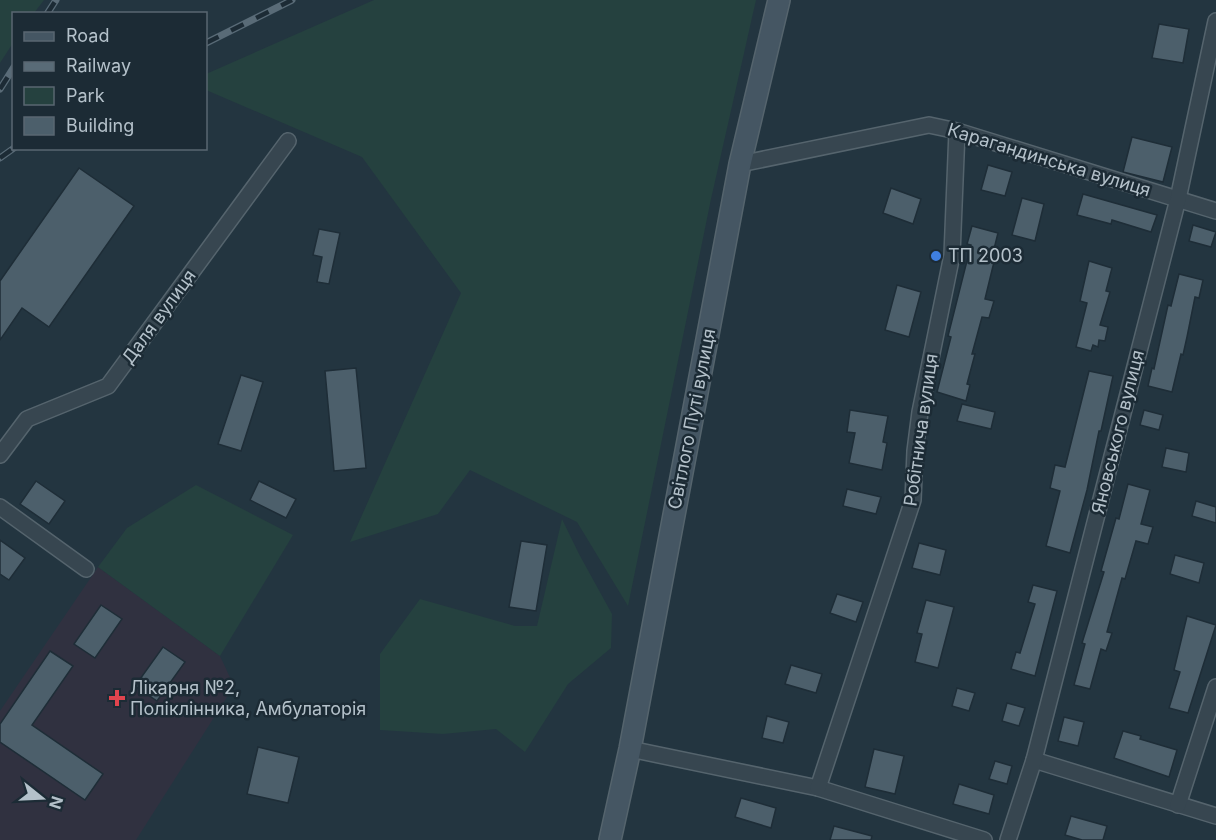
<svg xmlns="http://www.w3.org/2000/svg" width="1216" height="840" font-family="Inter,sans-serif">
  <style>
    .medical { fill: #303140 }
    .green { fill: #25413f }
    .building { fill: #4c5f6b; stroke: #1e2d37; stroke-width: 1.5 }
    .lines { fill: none; stroke-linecap: round; stroke-linejoin: round }
    .street-casing { stroke: #55646d; stroke-width: 18 }
    .secondary-casing { stroke: #55646d; stroke-width: 24 }
    .street { stroke: #374650; stroke-width: 15 }
    .secondary { stroke: #455663; stroke-width: 21 }
    .rail-casing { stroke: #596b77; stroke-width: 7 }
    .rail { stroke: #1c2b35; stroke-width: 4.5; stroke-dasharray: 14; stroke-linecap: butt }
    .shop-dot { fill: #3f7fe0; stroke: #1c2b35; stroke-width: 2 }
    .health-dot { fill: #e0444e; stroke: #1c2b35; stroke-width: 2 }
    .labels { text-anchor: middle; stroke-width: 5; stroke-linejoin: round; paint-order: stroke }
    .street-label { font-size: 18px; fill: #b4c1ca; stroke: #1c2b35 }
    .poi-label { font-size: 18px; fill: #b4c1ca; stroke: #1c2b35; text-anchor: start }
  </style>
  <rect width="100%" height="100%" fill="#233540"/>
  <polygon class="medical" points="98,567 220,656 234,686 136,840 0,840 0,711"/>
  <g class="green">
    <polygon points="0,0 44,0 34,13 14,14 13,43 0,63"/>
    <polygon points="374,0 756,0 711,199 628,606 577,522 470,470 438,514 350,542 461,293 362,157 206,90 206,74"/>
    <polygon points="196,485 293,535 220,656 98,567 127,528"/>
    <polygon points="562,519 579,554 612,614 611,648 568,684 525,752 496,729 443,734 380,730 380,654 420,599 515,626 537,626"/>
  </g>
  <g class="building">
    <polygon points="1159,24 1189,29 1183,63 1152,58"/>
    <polygon points="1132,137 1172,147 1163,182 1123,172"/>
    <polygon points="988,165 1012,172 1005,196 981,190"/>
    <polygon points="79,168 134,206 49,327 22,308 0,340 0,281"/>
    <polygon points="891,188 921,199 913,224 883,213"/>
    <polygon points="1083,194 1157,215 1151,232 1112,220 1111,224 1077,215"/>
    <polygon points="1022,198 1044,204 1035,241 1012,235"/>
    <polygon points="1193,225 1216,232 1211,247 1189,241"/>
    <polygon points="972,226 998,233 991,261 994,262 985,299 994,301 989,318 982,317 972,354 975,354 967,384 970,385 966,401 937,392 951,337 948,336 971,245 967,244"/>
    <polygon points="319,229 340,233 329,284 317,282 322,257 313,255"/>
    <polygon points="1089,261 1112,268 1106,291 1110,292 1100,325 1108,327 1105,341 1099,340 1098,347 1093,345 1091,351 1076,347 1087,303 1080,301"/>
    <polygon points="1179,274 1203,280 1199,298 1195,297 1187,337 1183,355 1181,354 1172,392 1148,386 1152,368 1154,369 1168,305 1171,306"/>
    <polygon points="897,285 921,292 909,337 885,330"/>
    <polygon points="356,368 366,468 334,471 325,371"/>
    <polygon points="1089,371 1113,376 1101,431 1099,431 1087,490 1070,553 1046,546 1060,491 1050,488 1055,465 1065,467"/>
    <polygon points="241,375 263,382 241,451 218,444"/>
    <polygon points="962,404 995,412 991,429 957,421"/>
    <polygon points="850,410 888,416 883,442 887,443 882,470 849,463 855,433 847,432"/>
    <polygon points="1144,410 1163,415 1159,430 1140,425"/>
    <polygon points="1166,448 1189,453 1186,472 1162,467"/>
    <polygon points="36,481 65,501 49,524 20,504"/>
    <polygon points="259,481 296,499 286,518 250,500"/>
    <polygon points="1128,484 1150,490 1141,524 1153,527 1148,544 1136,541 1125,579 1122,578 1107,632 1112,633 1106,651 1101,649 1090,689 1074,685 1085,644 1082,643 1104,572 1101,571 1116,518 1119,519"/>
    <polygon points="847,489 881,497 876,514 843,506"/>
    <polygon points="1196,501 1216,507 1216,523 1192,516"/>
    <polygon points="0,540 25,558 9,580 0,574"/>
    <polygon points="521,541 547,545 536,611 509,607"/>
    <polygon points="919,543 946,550 940,575 912,568"/>
    <polygon points="1175,555 1204,563 1199,583 1170,574"/>
    <polygon points="1033,585 1057,591 1035,676 1011,669 1016,652 1020,653 1035,604 1028,602"/>
    <polygon points="837,594 863,602 856,622 830,613"/>
    <polygon points="926,600 954,607 938,668 915,662 922,634 917,633"/>
    <polygon points="101,605 122,619 95,658 74,644"/>
    <polygon points="1187,616 1216,625 1188,713 1169,708 1180,672 1174,670"/>
    <polygon points="163,647 185,662 157,701 135,686"/>
    <polygon points="50,651 73,666 32,725 103,774 85,800 0,742 0,724"/>
    <polygon points="791,665 822,674 816,693 785,684"/>
    <polygon points="957,688 975,693 969,711 952,706"/>
    <polygon points="1007,703 1025,708 1019,726 1002,721"/>
    <polygon points="767,716 789,722 783,743 762,738"/>
    <polygon points="1064,717 1084,722 1078,746 1058,741"/>
    <polygon points="1123,731 1141,736 1140,739 1177,750 1169,777 1114,758"/>
    <polygon points="258,747 299,757 288,803 247,794"/>
    <polygon points="874,749 904,756 895,794 865,787"/>
    <polygon points="995,761 1012,766 1007,784 989,779"/>
    <polygon points="959,784 994,795 989,814 953,804"/>
    <polygon points="741,798 776,808 771,828 735,817"/>
    <polygon points="1071,816 1107,826 1103,840 1082,840 1065,835"/>
    <polygon points="834,826 872,836 871,840 830,840"/>
  </g>
  <g class="lines">
    <g class="street-casing">
      <g id="street">
        <polyline points="740,164 929,125 957,131 1216,211"/>
        <polyline points="0,455 27,419 108,386 288,141"/>
        <polyline points="0,507 86,569"/>
        <polyline points="630,749 818,788 984,840"/>
        <polyline points="1034,760 1216,816"/>
        <polyline points="818,788 913,500 915,451 920,412 952,255 957,131"/>
        <polyline points="1178,805 1216,687"/>
        <polyline points="1008,840 1034,760 1178,199 1216,21"/>
      </g>
    </g>
    <g class="secondary-casing">
      <polyline id="secondary" points="610,840 630,749 740,164 779,0"/>
    </g>
    <use href="#street" class="street"/>
    <use href="#secondary" class="secondary"/>
    <g class="rail-casing">
      <g id="rail">
        <polyline points="47,14 56,0"/>
        <polyline points="206,43 292,0"/>
        <polyline points="0,89 14,67"/>
        <polyline points="0,158 14,148"/>
      </g>
    </g>
    <use href="#rail" class="rail"/>
  </g>
  <circle class="shop-dot" cx="936" cy="256" r="6"/>
  <path class="health-dot" d="M114 689h6v6h6v6h-6v6h-6v-6h-6v-6h6z"/>
  <g class="labels">
    <g class="street-label">
      <text transform="translate(1049 160) rotate(17)" y="6">Карагандинська вулиця</text>
      <text transform="translate(159 317) rotate(-54)" y="6">Даля вулиця</text>
      <text transform="translate(692 419) rotate(-79)" y="6">Світлого Путі вулиця</text>
      <text transform="translate(921 430) rotate(-82)" y="6">Робітнича вулиця</text>
      <text transform="translate(1118 432) rotate(-76)" y="6">Яновського вулиця</text>
    </g>
    <g class="poi-label">
      <text x="948" y="262">ТП 2003</text>
      <text x="130" y="694">Лікарня №2,<tspan x="130" dy="21">Поліклінника, Амбулаторія</tspan></text>
    </g>
  </g>
  <rect x="12" y="12" width="195" height="138" fill="#1c2b35" stroke="#596771" stroke-width="1.5"/>
  <rect x="24" y="32" width="30" height="9" fill="#455663" stroke="#596771" stroke-width="1.5"/>
  <text x="66" y="42" font-size="18" fill="#b4c1ca">Road</text>
  <rect x="24" y="62" width="30" height="9" fill="#596b77" stroke="#596771" stroke-width="1.5"/>
  <text x="66" y="72" font-size="18" fill="#b4c1ca">Railway</text>
  <rect x="24" y="87" width="30" height="18" fill="#25413f" stroke="#596771" stroke-width="1.5"/>
  <text x="66" y="102" font-size="18" fill="#b4c1ca">Park</text>
  <rect x="24" y="117" width="30" height="18" fill="#4c5f6b" stroke="#596771" stroke-width="1.5"/>
  <text x="66" y="132" font-size="18" fill="#b4c1ca">Building</text>
  <g transform="translate(42 798) rotate(108)" stroke="#1c2b35" stroke-width="4.5" paint-order="stroke">
  <path d="M0-4.5L10 22L0 15L-10 22Z" fill="#b4c1ca"/>
  <text y="-9" font-size="16" font-weight="bold" text-anchor="middle" fill="#b4c1ca">N</text>
  </g>
</svg>
